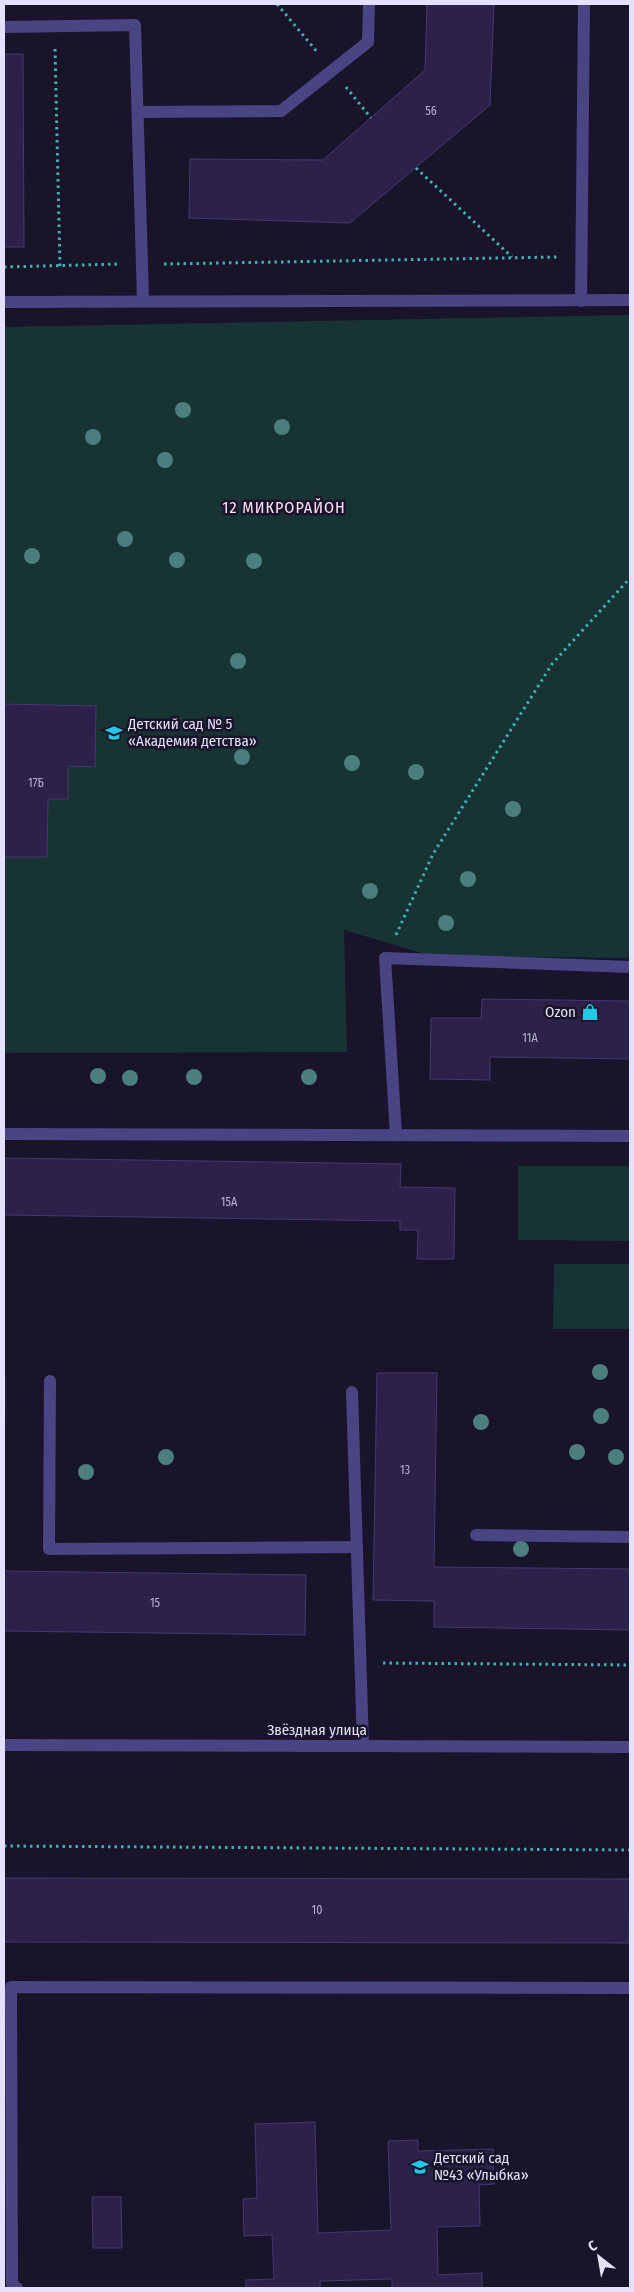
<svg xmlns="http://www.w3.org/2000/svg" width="634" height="2292" font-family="'Fira Sans Condensed',sans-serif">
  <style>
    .green { fill: #183333 }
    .building { fill: #2c2249; stroke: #463772 }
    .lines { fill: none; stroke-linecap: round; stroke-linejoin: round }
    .path { stroke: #3eb2b1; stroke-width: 3; stroke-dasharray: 2.5 4; stroke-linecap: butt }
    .lane { stroke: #4a4484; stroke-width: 12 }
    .street { stroke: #4a4484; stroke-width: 12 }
    .tree { fill: #4a7f7e }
    .labels { text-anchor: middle; stroke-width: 5; stroke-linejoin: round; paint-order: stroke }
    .number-label { font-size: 12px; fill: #b7b0cf }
    .poi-label { font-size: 15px; fill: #e5e0fc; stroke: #19142a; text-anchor: start }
    .street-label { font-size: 15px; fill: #e5e0fc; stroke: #19142a }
    .neighbourhood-label { font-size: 16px; letter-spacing: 1px; fill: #fce2f1; stroke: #19142a }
  </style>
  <rect width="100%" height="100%" fill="#19142a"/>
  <g class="green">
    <polygon points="630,315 630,958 432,956 344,930 347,1052 4,1053 4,327"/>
    <polygon points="518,1166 630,1166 630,1241 518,1240"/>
    <polygon points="554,1264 630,1264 630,1329 553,1329"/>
  </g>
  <g class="building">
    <polygon points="427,4 494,4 490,105 350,223 189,218 190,159 323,160 425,70"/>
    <polygon points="4,54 23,54 24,247 4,247"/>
    <polygon points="4,704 96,706 95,767 68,766 68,799 48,799 47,857 4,857"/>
    <polygon points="482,999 630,1001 630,1059 490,1057 490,1080 430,1079 431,1018 481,1018"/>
    <polygon points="4,1158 401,1164 400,1187 455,1188 454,1259 417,1259 418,1230 400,1230 400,1221 4,1215"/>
    <polygon points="377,1373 437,1373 434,1567 630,1569 630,1630 434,1627 434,1601 373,1600"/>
    <polygon points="4,1377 5,1377 4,1498"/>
    <polygon points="4,1571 306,1575 305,1635 4,1631"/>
    <polygon points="4,1878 630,1879 629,1943 4,1942"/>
    <polygon points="315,2122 318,2233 391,2230 388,2141 418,2140 418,2151 493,2149 494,2184 479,2185 480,2226 437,2227 438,2275 482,2273 482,2288 392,2288 392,2279 320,2281 320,2288 246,2288 246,2280 274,2279 272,2235 244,2236 243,2199 257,2198 255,2124"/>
    <polygon points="92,2197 121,2197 122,2248 93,2248"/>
  </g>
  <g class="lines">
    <g class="path">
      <polyline points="277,4 318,53"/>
      <polyline points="55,49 60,266"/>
      <polyline points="346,87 371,118"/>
      <polyline points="416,168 512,257"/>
      <polyline points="164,264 558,257"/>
      <polyline points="4,267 121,264"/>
      <polyline points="396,935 433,854 552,664 630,578"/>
      <polyline points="383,1663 630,1665"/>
      <polyline points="4,1846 630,1850"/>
    </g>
    <g class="lane">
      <polyline points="4,27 135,25 143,301"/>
      <polyline points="138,112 281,111 368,42 369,4"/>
      <polyline points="581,301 584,4"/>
      <polyline points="4,302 630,300"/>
      <polyline points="4,1134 630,1136"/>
      <polyline points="396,1135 385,958 630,967"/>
      <polyline points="50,1381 49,1549 357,1547"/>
      <polyline points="352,1392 363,1746"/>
      <polyline points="476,1535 630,1537"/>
      <polyline points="17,2288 12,2284 11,1987 630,1988"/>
    </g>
    <polyline class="street" points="4,1745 630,1747"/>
  </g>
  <g class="tree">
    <circle cx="183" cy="410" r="8"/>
    <circle cx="282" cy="427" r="8"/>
    <circle cx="93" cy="437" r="8"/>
    <circle cx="165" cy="460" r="8"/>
    <circle cx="125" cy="539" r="8"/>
    <circle cx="32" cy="556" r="8"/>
    <circle cx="177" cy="560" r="8"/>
    <circle cx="254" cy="561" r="8"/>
    <circle cx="238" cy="661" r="8"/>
    <circle cx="242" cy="757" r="8"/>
    <circle cx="352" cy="763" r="8"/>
    <circle cx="416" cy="772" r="8"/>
    <circle cx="513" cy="809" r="8"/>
    <circle cx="468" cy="879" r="8"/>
    <circle cx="370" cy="891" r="8"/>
    <circle cx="446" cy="923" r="8"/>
    <circle cx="98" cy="1076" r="8"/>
    <circle cx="194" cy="1077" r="8"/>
    <circle cx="309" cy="1077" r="8"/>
    <circle cx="130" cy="1078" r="8"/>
    <circle cx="600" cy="1372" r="8"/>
    <circle cx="601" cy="1416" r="8"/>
    <circle cx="481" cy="1422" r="8"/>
    <circle cx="577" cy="1452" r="8"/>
    <circle cx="166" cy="1457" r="8"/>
    <circle cx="616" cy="1457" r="8"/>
    <circle cx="86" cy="1472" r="8"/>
    <circle cx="521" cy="1549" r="8"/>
  </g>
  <defs>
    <g id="school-bare" transform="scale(1.35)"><path d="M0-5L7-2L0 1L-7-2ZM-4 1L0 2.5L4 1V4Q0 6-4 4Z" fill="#21c8e7" stroke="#19142a" stroke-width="2.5" paint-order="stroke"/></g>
    <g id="shop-bare" transform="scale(1.35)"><path d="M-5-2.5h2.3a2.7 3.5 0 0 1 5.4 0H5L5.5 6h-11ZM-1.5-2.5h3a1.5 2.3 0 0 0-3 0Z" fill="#21c8e7" stroke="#19142a" stroke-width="2.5" paint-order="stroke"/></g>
  </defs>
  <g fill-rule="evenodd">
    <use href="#school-bare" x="114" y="733"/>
    <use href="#shop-bare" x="590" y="1012"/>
    <use href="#school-bare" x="420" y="2167"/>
  </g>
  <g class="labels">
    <g class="number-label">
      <text x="431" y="115">56</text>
      <text x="36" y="787">17Б</text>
      <text x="530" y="1042">11А</text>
      <text x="229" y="1206">15А</text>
      <text x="405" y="1474">13</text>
      <text x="155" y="1607">15</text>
      <text x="317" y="1914">10</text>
    </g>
    <g class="poi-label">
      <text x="128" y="729">Детский сад № 5<tspan x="128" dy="17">«Академия детства»</tspan></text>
      <text x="576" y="1017" text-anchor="end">Ozon</text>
      <text x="434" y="2163">Детский сад<tspan x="434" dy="17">№43 «Улыбка»</tspan></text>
    </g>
    <g class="street-label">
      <text x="317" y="1735">Звёздная улица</text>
    </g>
    <g class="neighbourhood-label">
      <text x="284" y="513">12 МИКРОРАЙОН</text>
    </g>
  </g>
  <rect width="634" height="2292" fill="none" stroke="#e5e0fc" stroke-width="10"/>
  <g transform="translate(599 2257) rotate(329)" stroke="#19142a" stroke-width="4" paint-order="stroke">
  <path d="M0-4L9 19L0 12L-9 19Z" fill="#e5e0fc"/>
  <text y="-8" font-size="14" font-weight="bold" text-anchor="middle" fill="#e5e0fc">С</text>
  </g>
</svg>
